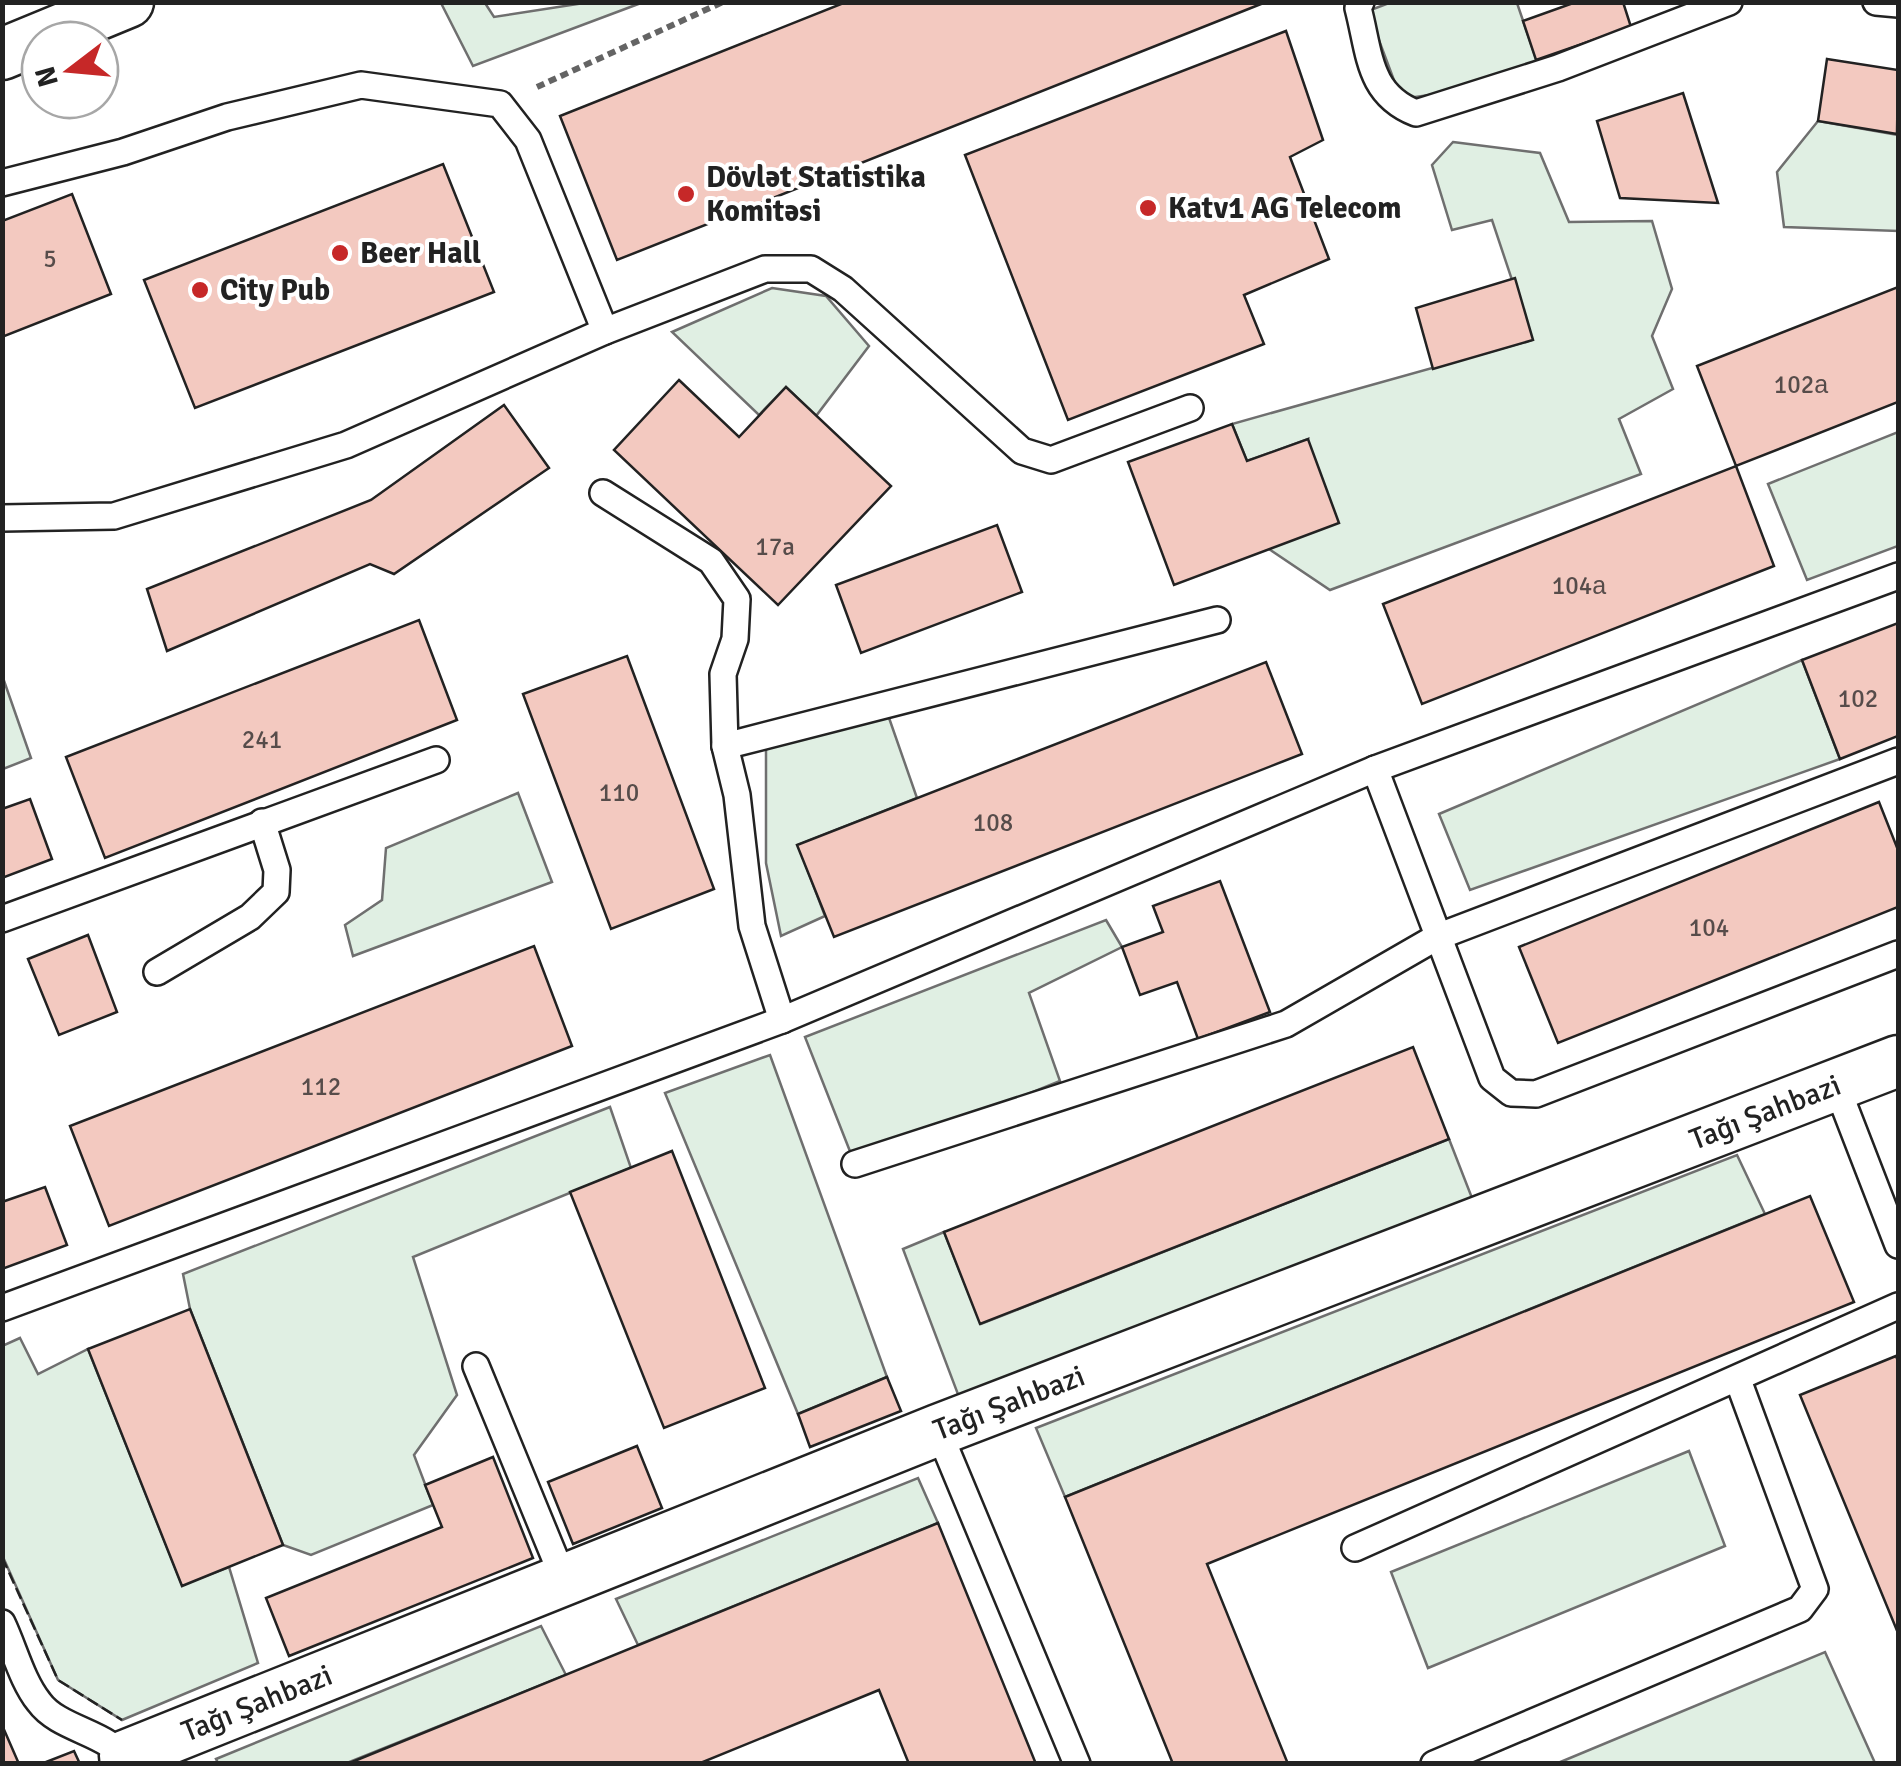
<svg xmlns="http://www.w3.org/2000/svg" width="1901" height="1766" font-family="Signika,sans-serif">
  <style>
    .green { fill: #e0efe3; stroke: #6f6f6f; stroke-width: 2.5 }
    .building { fill: #f3c9c0; stroke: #222; stroke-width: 2.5 }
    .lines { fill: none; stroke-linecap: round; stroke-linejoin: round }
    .lane-casing { stroke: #222; stroke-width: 30 }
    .street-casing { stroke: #222; stroke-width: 55 }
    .path { stroke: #646464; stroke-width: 6; stroke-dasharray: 8 5; stroke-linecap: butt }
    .lane { stroke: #fff; stroke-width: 25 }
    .street { stroke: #fff; stroke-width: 50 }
    .fence { stroke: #222; stroke-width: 2.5; stroke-dasharray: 12 5; stroke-linecap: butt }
    .poi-dot { fill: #c62828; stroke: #fff; stroke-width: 4 }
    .labels { text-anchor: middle; stroke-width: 8; stroke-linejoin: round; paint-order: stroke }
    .number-label { font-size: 25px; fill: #564c4a }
    .poi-label { font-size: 30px; font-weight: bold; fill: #222; stroke: #fff; text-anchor: start }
    .street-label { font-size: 30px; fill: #222; stroke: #fff }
  </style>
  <rect width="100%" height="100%" fill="#fff"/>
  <g class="green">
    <polygon points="441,3 485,3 494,17 584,3 641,3 473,66"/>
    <polygon points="1389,3 1517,3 1543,79 1401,99 1368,11"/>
    <polygon points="1818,121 1898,135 1898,231 1784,227 1777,172"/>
    <polygon points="1453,142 1540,153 1569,222 1652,221 1672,289 1652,336 1673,389 1619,419 1641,474 1330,590 1269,549 1308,439 1247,461 1232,424 1532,340 1492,220 1452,230 1432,165"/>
    <polygon points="772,288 826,296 869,346 816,416 786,387 759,415 672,332"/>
    <polygon points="1898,432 1898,546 1807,580 1768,484"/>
    <polygon points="1802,660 1840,759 1470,890 1439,814"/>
    <polygon points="2,675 31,758 3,769 2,769"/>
    <polygon points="888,715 917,798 798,845 825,916 781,936 766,863 766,746"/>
    <polygon points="518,793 552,882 353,956 345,925 382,900 386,848"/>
    <polygon points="1106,920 1122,947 1029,993 1060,1081 855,1164 805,1037"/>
    <polygon points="770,1055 887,1377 798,1414 665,1093"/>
    <polygon points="610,1107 631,1168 413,1257 457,1395 414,1455 433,1505 311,1555 283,1545 190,1309 183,1274"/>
    <polygon points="1449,1139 1472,1198 959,1397 903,1249 944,1232 981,1324"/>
    <polygon points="1737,1155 1765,1214 1065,1497 1036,1428"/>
    <polygon points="20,1338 38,1374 88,1349 182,1585 229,1567 258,1663 122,1720 58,1680 3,1557 2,1346"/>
    <polygon points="1689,1451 1725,1546 1428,1668 1391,1572"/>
    <polygon points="918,1478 938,1523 638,1645 616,1599"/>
    <polygon points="541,1626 566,1675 347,1763 218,1763 216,1759"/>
    <polygon points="1825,1652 1875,1763 1558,1763"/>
  </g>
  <g class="building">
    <polygon points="846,2 1266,2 617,260 560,116"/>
    <polygon points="1576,2 1623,2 1631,27 1536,60 1523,21"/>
    <polygon points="1286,31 1323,140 1290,157 1329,259 1244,295 1264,344 1068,420 965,155"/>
    <polygon points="1827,59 1898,70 1897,134 1818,121"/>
    <polygon points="1683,93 1718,203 1620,198 1597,121"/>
    <polygon points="443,164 494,292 195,408 144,280"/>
    <polygon points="72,194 111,294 2,337 2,221"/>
    <polygon points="1515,278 1533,340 1433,369 1416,308"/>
    <polygon points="1898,287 1898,402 1736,466 1697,366"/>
    <polygon points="679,380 739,437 786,387 891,486 778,605 614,450"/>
    <polygon points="504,405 549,468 394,574 370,564 167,651 147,589 371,500"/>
    <polygon points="1232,424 1247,461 1308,439 1339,523 1174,585 1128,462"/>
    <polygon points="1736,466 1774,566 1422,704 1383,604"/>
    <polygon points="997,525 1022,592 861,653 836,585"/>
    <polygon points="419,620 457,720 105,858 66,757"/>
    <polygon points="1898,623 1898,736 1840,759 1802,660"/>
    <polygon points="627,656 714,889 611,929 523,694"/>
    <polygon points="1266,662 1302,754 834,937 797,845"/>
    <polygon points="30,799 52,859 2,878 2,809"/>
    <polygon points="1879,802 1898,850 1898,907 1558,1043 1519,947"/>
    <polygon points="1220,881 1270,1012 1198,1039 1177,982 1140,995 1122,947 1163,932 1153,906"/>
    <polygon points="88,935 117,1012 59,1035 28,959"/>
    <polygon points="534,946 572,1046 109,1226 70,1126"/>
    <polygon points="1413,1047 1449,1139 980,1324 944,1232"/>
    <polygon points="672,1151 765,1388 664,1428 570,1192"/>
    <polygon points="45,1187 67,1245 2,1269 2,1202"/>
    <polygon points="1810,1196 1854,1302 1207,1564 1288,1764 1173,1764 1065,1497"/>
    <polygon points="190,1309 283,1545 182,1586 88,1349"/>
    <polygon points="1896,1356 1898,1361 1898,1633 1800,1395"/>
    <polygon points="887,1377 901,1411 810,1447 798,1414"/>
    <polygon points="637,1446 662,1508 573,1544 548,1482"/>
    <polygon points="493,1457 533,1558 289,1656 266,1598 442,1527 425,1485"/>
    <polygon points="938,1523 1036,1764 909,1764 879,1690 698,1764 347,1764"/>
    <polygon points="2,1725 19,1764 2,1764"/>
    <polygon points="74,1751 80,1764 41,1764"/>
  </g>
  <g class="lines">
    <g class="lane-casing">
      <g id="lane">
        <path d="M 1361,2 L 1358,8 C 1370,54 1368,94 1416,113 L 1558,68 L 1729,2"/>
        <polyline points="1876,2 1898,4"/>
        <polyline points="2,183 123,152 227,117 361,85 500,104 528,140 605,331"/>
        <polyline points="603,493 711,561 737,599 735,639 723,674 725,746 737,795 752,926 782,1020"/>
        <polyline points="2,518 114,516 346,445 605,331 765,269 811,269 843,289 1022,451 1051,460 1190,408"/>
        <polyline points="725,746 1217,620"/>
        <polyline points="1375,769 1492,1078 1511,1093 1536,1094 1898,954"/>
        <polyline points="2,919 436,760"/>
        <polyline points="157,972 250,917 276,892 277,870 262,822"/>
        <polyline points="1836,1085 1898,1245"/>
        <polyline points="855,1164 1286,1024 1437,937 1898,761"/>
        <polyline points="2,1308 782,1020 1375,769 1898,576"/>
        <polyline points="476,1366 564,1580"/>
        <polyline points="938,1430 1077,1764"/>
        <polyline points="1355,1548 1898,1306"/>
        <path d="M 2,1623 C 14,1648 22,1681 39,1702 C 60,1731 112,1732 128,1764"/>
        <polyline points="1434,1764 1800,1609 1815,1589 1738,1380"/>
      </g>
    </g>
    <g class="street-casing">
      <g id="street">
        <polyline points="2,54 128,2"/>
        <path id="s1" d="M 125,1756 L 938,1430 L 1898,1061"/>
      </g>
    </g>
    <polyline class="path" points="537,87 723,2"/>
    <use href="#lane" class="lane"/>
    <use href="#street" class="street"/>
    <polyline class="fence" points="2,1557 58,1680 122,1720"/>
  </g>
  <g class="poi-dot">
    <circle cx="686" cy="194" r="10"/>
    <circle cx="1148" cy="208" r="10"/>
    <circle cx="340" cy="253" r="10"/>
    <circle cx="200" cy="290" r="10"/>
  </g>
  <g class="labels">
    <g class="number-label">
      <text x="50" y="267">5</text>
      <text x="1801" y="393">102а</text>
      <text x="775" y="555">17a</text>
      <text x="1579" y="594">104а</text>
      <text x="1858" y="707">102</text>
      <text x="262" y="748">241</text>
      <text x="619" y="801">110</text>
      <text x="993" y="831">108</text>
      <text x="1709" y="936">104</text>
      <text x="321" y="1095">112</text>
    </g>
    <g class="poi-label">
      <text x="706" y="187">Dövlət Statistika<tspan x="706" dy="34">Komitəsi</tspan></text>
      <text x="1168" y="218">Katv1 AG Telecom</text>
      <text x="360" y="263">Beer Hall</text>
      <text x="220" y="300">City Pub</text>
    </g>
    <g class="street-label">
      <text dy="10" stroke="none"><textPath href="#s1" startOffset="1762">Tağı Şahbazi</textPath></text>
      <text dy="10" stroke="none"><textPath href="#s1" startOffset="952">Tağı Şahbazi</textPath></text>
      <text dy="10" stroke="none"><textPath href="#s1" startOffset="142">Tağı Şahbazi</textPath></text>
    </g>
  </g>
  <rect width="1901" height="1766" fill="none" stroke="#222222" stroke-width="10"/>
  <g transform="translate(70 70) rotate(254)"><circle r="48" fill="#ffffff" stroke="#a7a7a7" stroke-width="2.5"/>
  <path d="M0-8L18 38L0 25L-18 38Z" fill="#c62828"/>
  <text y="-15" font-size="28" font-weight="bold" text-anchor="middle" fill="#222222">N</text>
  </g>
</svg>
